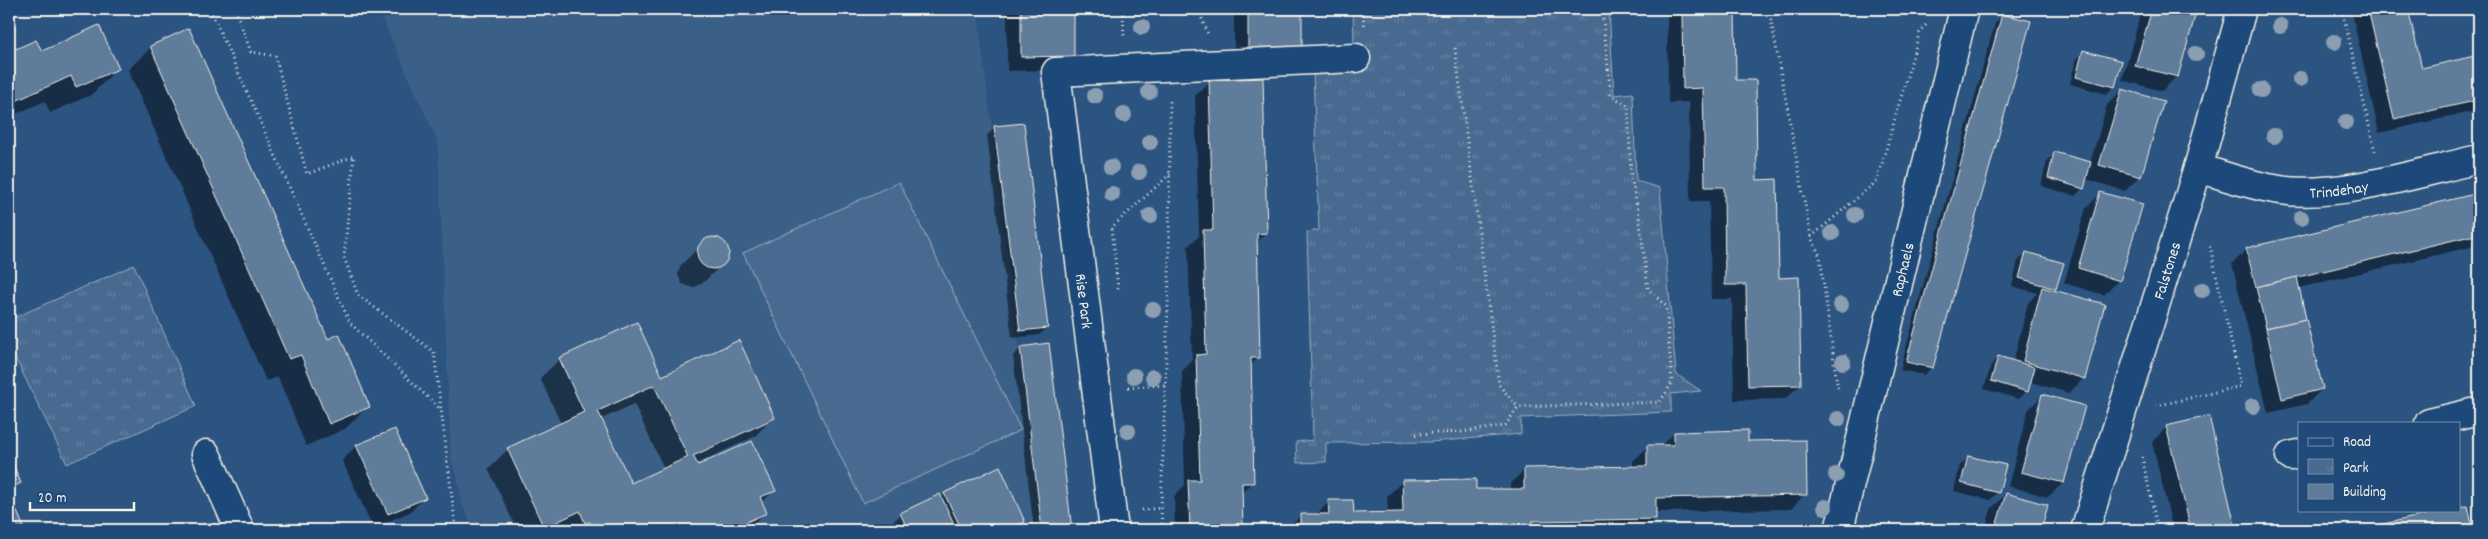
<svg xmlns="http://www.w3.org/2000/svg" width="2488" height="539" font-family="Dekko,sans-serif">
  <style>
    .built { fill: #3b6088 }
    .park { fill: url(#park-tufts); stroke: #9eaebc }
    .pitch { fill: #496b90; stroke: #9eaebc }
    .shadow { fill: #0007; fill-rule: evenodd }
    .building { fill: #5e7b9a; stroke: #f4f1e8; fill-rule: evenodd }
    .lines { fill: none; stroke-linecap: round; stroke-linejoin: round }
    .minor-casing { stroke: #f4f1e8; stroke-width: 31 }
    .path { stroke: #f4f1e8; stroke-width: 3; stroke-dasharray: 1 4; stroke-linecap: butt }
    .minor { stroke: #1f4a7a; stroke-width: 28 }
    .tree { fill: #8c9fb2 }
    .labels { text-anchor: middle; stroke-width: 4; stroke-linejoin: round; paint-order: stroke }
    .street-label { font-size: 16px; fill: #f4f1e8; stroke: #1f4a7a }
  </style>
  <defs>
    <pattern id="park-tufts" width="24" height="20" patternUnits="userSpaceOnUse" patternTransform="scale(1.25)"><rect width="24" height="20" fill="#496b90"/><path d="M3 7l-1-3M5 7V3M7 7l1-3M15 17l-1-3M17 17v-4M19 17l1-3" fill="none" stroke="#6481a0"/></pattern>
  </defs>
  <rect width="100%" height="100%" fill="#2c5481"/>
  <filter id="ink" filterUnits="userSpaceOnUse"><feTurbulence type="fractalNoise" baseFrequency=".02" numOctaves="2"/><feDisplacementMap in="SourceGraphic" scale="10" xChannelSelector="R" yChannelSelector="G"/><feConvolveMatrix kernelMatrix="1 2 1 2 8 2 1 2 1" color-interpolation-filters="sRGB"/></filter>
  <g filter="url(#ink)">
    <polygon class="built" points="378,9 977,9 1041,530 474,530 461,501 457,475 451,460 438,142"/>
    <g class="park">
      <polygon points="1353,9 1609,9 1614,95 1633,93 1636,181 1660,188 1676,374 1701,391 1671,394 1671,412 1521,418 1521,434 1431,442 1326,443 1326,462 1297,463 1296,442 1313,440 1307,232 1319,230 1312,46 1354,44"/>
      <polygon points="134,265 196,406 67,464 9,345 9,320"/>
    </g>
    <polygon class="pitch" points="899,182 1021,430 863,503 743,253"/>
    <g class="shadow">
      <polygon points="1007,9 1073,9 1073,55 1058,70 1007,71"/>
      <polygon points="1234,9 1301,9 1301,48 1234,63"/>
      <polygon points="1667,9 1734,9 1735,81 1800,385 1785,399 1734,400 1732,299 1711,299 1709,201 1690,201 1689,102 1668,103"/>
      <polygon points="2142,9 2196,9 2177,76 2162,91 2122,80"/>
      <polygon points="2351,9 2407,9 2421,69 2479,56 2479,110 2379,133"/>
      <polygon points="2003,15 1932,367 1924,375 1900,370 1995,23"/>
      <polygon points="36,41 41,53 117,69 91,95 50,113 45,101 9,117 9,53"/>
      <polygon points="151,47 368,406 345,429 306,446 278,377 266,381 128,70"/>
      <polygon points="2084,52 2114,87 2106,94 2070,84 2076,59"/>
      <polygon points="1210,81 1266,233 1256,243 1259,357 1250,366 1253,482 1241,494 1242,530 1175,530 1174,496 1185,485 1182,371 1192,361 1188,246 1199,236 1195,96"/>
      <polygon points="2122,90 2140,176 2125,191 2086,179 2083,188 2075,196 2041,186 2047,161 2055,154 2090,163 2107,105"/>
      <polygon points="995,128 1047,328 1039,335 1012,338 987,135"/>
      <polygon points="2100,194 2119,280 2104,295 2064,283 2086,208"/>
      <polygon points="2479,194 2479,245 2298,288 2322,389 2307,404 2268,413 2232,264 2247,249"/>
      <polygon points="712,239 721,242 727,252 724,262 704,282 693,288 682,284 678,275 680,266 700,246"/>
      <polygon points="2026,254 2055,288 2053,291 2084,378 2069,393 2030,382 2027,391 2019,399 1984,389 1991,365 1998,357 2013,362 2028,303 2037,293 2012,286 2018,261"/>
      <polygon points="1048,344 1070,530 1034,530 1013,356 1021,348"/>
      <path d="M 560,359 L 661,377 L 774,417 L 754,437 L 696,464 L 697,467 L 774,491 L 761,503 L 765,513 L 748,530 L 517,530 L 488,469 L 508,449 L 561,424 L 540,378 ZM 634,404 L 664,469 L 631,485 L 600,420 Z"/>
      <polygon points="2042,396 2083,407 2063,483 2048,497 2008,486 2028,410"/>
      <polygon points="2208,418 2235,530 2173,530 2152,442 2167,427"/>
      <polygon points="394,430 425,497 410,512 373,528 342,460 356,446"/>
      <polygon points="1674,433 1747,443 1805,494 1791,509 1655,512 1655,518 1643,530 1287,530 1301,515 1316,515 1329,502 1353,515 1388,514 1387,496 1402,482 1475,490 1510,490 1510,484 1524,470 1633,468 1633,461 1648,447 1661,446"/>
      <polygon points="9,458 20,483 9,494"/>
      <polygon points="1968,458 1998,492 1990,500 1954,491 1960,465"/>
      <polygon points="945,494 1024,521 1015,530 884,530 901,514 941,498"/>
      <polygon points="2006,494 2047,505 2040,530 1985,530 1991,509"/>
      <polygon points="2467,507 2472,530 2362,530 2459,510"/>
    </g>
    <g class="building">
      <polygon points="1021,9 1074,9 1074,56 1021,57"/>
      <rect x="1248" y="9" width="54" height="40"/>
      <polygon points="1682,9 1735,9 1736,80 1756,80 1757,180 1777,179 1779,278 1799,277 1801,385 1748,386 1746,285 1725,285 1724,187 1705,187 1703,88 1683,89"/>
      <polygon points="2152,9 2197,9 2178,77 2135,66"/>
      <polygon points="2368,9 2408,9 2422,68 2479,55 2479,100 2394,119"/>
      <polygon points="2002,14 2031,21 1933,368 1906,362"/>
      <polygon points="99,25 119,69 76,87 71,76 9,104 9,52 36,40 42,51"/>
      <polygon points="189,28 328,339 339,334 370,407 329,424 301,355 289,359 150,46"/>
      <polygon points="2083,50 2122,61 2115,87 2076,77"/>
      <polygon points="1263,78 1267,233 1257,234 1260,358 1251,358 1254,483 1242,483 1243,530 1190,530 1188,480 1200,480 1196,355 1206,354 1203,230 1213,230 1209,80"/>
      <polygon points="2122,89 2164,101 2141,177 2099,165"/>
      <polygon points="1024,123 1048,328 1020,331 994,126"/>
      <polygon points="2054,152 2091,162 2084,189 2048,178"/>
      <polygon points="2100,192 2143,204 2120,281 2078,268"/>
      <polygon points="2479,193 2479,234 2256,287 2246,248"/>
      <circle cx="713" cy="253" r="16"/>
      <polygon points="2026,252 2064,263 2056,289 2019,278"/>
      <polygon points="2297,277 2306,319 2266,328 2256,287"/>
      <polygon points="2042,287 2105,304 2085,379 2023,361"/>
      <polygon points="2306,319 2323,389 2282,399 2266,328"/>
      <path d="M 637,322 L 662,376 L 739,340 L 775,418 L 693,456 L 698,465 L 752,441 L 776,491 L 760,497 L 767,513 L 728,530 L 594,530 L 590,522 L 585,523 L 580,511 L 544,528 L 507,448 L 584,412 L 559,358 ZM 654,385 L 688,457 L 631,483 L 598,411 Z"/>
      <polygon points="1049,343 1072,530 1042,530 1020,347"/>
      <polygon points="1998,356 2035,367 2028,392 1991,381"/>
      <polygon points="2042,394 2085,406 2064,483 2021,472"/>
      <polygon points="2209,416 2236,530 2191,530 2166,426"/>
      <polygon points="395,429 426,498 388,514 356,445"/>
      <polygon points="1748,430 1748,441 1806,440 1807,495 1656,498 1656,519 1532,521 1532,530 1301,530 1301,514 1329,514 1328,500 1353,500 1354,513 1403,512 1402,480 1476,479 1476,489 1524,489 1524,468 1647,466 1647,445 1674,445 1674,432"/>
      <polygon points="9,455 21,483 9,489"/>
      <polygon points="1968,456 2006,465 1999,493 1961,483"/>
      <polygon points="1000,466 1025,522 1008,530 962,530 944,493"/>
      <polygon points="9,493 25,530 9,530"/>
      <polygon points="2006,493 2048,505 2041,530 1995,530"/>
      <polygon points="940,494 957,530 908,530 900,513"/>
      <polygon points="2468,506 2473,530 2356,530 2447,510 2459,510 2459,508"/>
      <polygon points="336,524 339,530 320,530"/>
    </g>
    <g class="lines">
      <g class="minor-casing">
        <g id="minor">
          <path id="s1" d="M 2198,168 C 2225,176 2252,186 2280,190 C 2338,199 2421,172 2479,159"/>
          <polyline points="2429,423 2479,411"/>
          <polyline points="206,454 240,530"/>
          <polyline points="2290,456 2299,454"/>
          <polyline points="1114,530 1056,72 1356,58"/>
          <path id="s2" d="M 1839,530 L 1964,9"/>
          <path id="s3" d="M 2085,530 L 2198,168 L 2242,9"/>
        </g>
      </g>
      <g class="path">
        <polyline points="210,9 350,323 441,410"/>
        <polyline points="235,9 251,52 275,56 307,174 354,156 344,257 358,295 434,352 456,530"/>
        <polyline points="1123,9 1124,38"/>
        <polyline points="1198,9 1208,34"/>
        <polyline points="1362,9 1365,28"/>
        <polyline points="1769,9 1811,237 1820,256 1838,391"/>
        <polyline points="2342,9 2375,151"/>
        <polyline points="1455,48 1499,385 1518,407"/>
        <polyline points="1811,237 1877,181 1920,31 1926,25"/>
        <polyline points="1118,289 1112,227 1170,174"/>
        <polyline points="1128,387 1165,385"/>
        <polyline points="2156,406 2241,386 2209,242"/>
        <polyline points="1416,434 1461,432 1505,426 1518,407 1660,402 1672,383 1666,306 1648,289 1639,215 1631,176 1628,105 1611,96 1602,9"/>
        <polyline points="2142,457 2158,530"/>
        <polyline points="1161,508 1162,530"/>
        <polyline points="1142,510 1161,508 1169,277 1170,99"/>
      </g>
      <use href="#minor" class="minor"/>
    </g>
    <g class="tree">
      <circle cx="2280" cy="26" r="8"/>
      <circle cx="1142" cy="27" r="8"/>
      <circle cx="2334" cy="42" r="8"/>
      <circle cx="2196" cy="54" r="8"/>
      <circle cx="2300" cy="79" r="8"/>
      <circle cx="2261" cy="90" r="8"/>
      <circle cx="1149" cy="92" r="8"/>
      <circle cx="1095" cy="96" r="8"/>
      <circle cx="1124" cy="115" r="8"/>
      <circle cx="2346" cy="122" r="8"/>
      <circle cx="2274" cy="136" r="8"/>
      <circle cx="1150" cy="142" r="8"/>
      <circle cx="1111" cy="167" r="8"/>
      <circle cx="1139" cy="172" r="8"/>
      <circle cx="1112" cy="194" r="8"/>
      <circle cx="1855" cy="215" r="8"/>
      <circle cx="1150" cy="216" r="8"/>
      <circle cx="2301" cy="218" r="8"/>
      <circle cx="1832" cy="233" r="8"/>
      <circle cx="2202" cy="290" r="8"/>
      <circle cx="1841" cy="305" r="8"/>
      <circle cx="1153" cy="310" r="8"/>
      <circle cx="1843" cy="362" r="8"/>
      <circle cx="1134" cy="376" r="8"/>
      <circle cx="1153" cy="377" r="8"/>
      <circle cx="2253" cy="406" r="8"/>
      <circle cx="1838" cy="419" r="8"/>
      <circle cx="1128" cy="431" r="8"/>
      <circle cx="1836" cy="475" r="8"/>
      <circle cx="1825" cy="507" r="8"/>
    </g>
  </g>
  <g class="labels">
    <g class="street-label">
      <text dy="6" stroke="none"><textPath href="#s1" startOffset="144">Trindehay</textPath></text>
      <text dy="6" stroke="none"><textPath href="#s2" startOffset="268">Raphaels</textPath></text>
      <text dy="6" stroke="none"><textPath href="#s3" startOffset="272">Falstones</textPath></text>
      <text transform="translate(1085 301) rotate(83)" y="6">Rise Park</text>
    </g>
  </g>
  <rect width="2488" height="539" fill="none" stroke="#1f4a7a" stroke-width="30"/>
  <rect x="15" y="15" width="2458" height="509" fill="none" stroke="#f4f1e8" stroke-width="2" filter="url(#ink)"/>
  <rect x="2298" y="422" width="162" height="90" fill="#1f4a7a" stroke="#748da6"/>
  <rect x="2308" y="438" width="25" height="8" fill="#1f4a7a" stroke="#748da6"/>
  <text x="2343" y="446" font-size="15" fill="#f4f1e8">Road</text>
  <rect x="2308" y="459" width="25" height="15" fill="url(#park-tufts)" stroke="#748da6"/>
  <text x="2343" y="472" font-size="15" fill="#f4f1e8">Park</text>
  <rect x="2308" y="484" width="25" height="15" fill="#5e7b9a" stroke="#748da6"/>
  <text x="2343" y="496" font-size="15" fill="#f4f1e8">Building</text>
  <path d="M30 502v8h104v-8" fill="none" stroke="#f4f1e8" stroke-width="2.5"/>
  <text x="38" y="502" font-size="15" fill="#f4f1e8" stroke="#1f4a7a" stroke-width="4" paint-order="stroke">20 m</text>
</svg>
